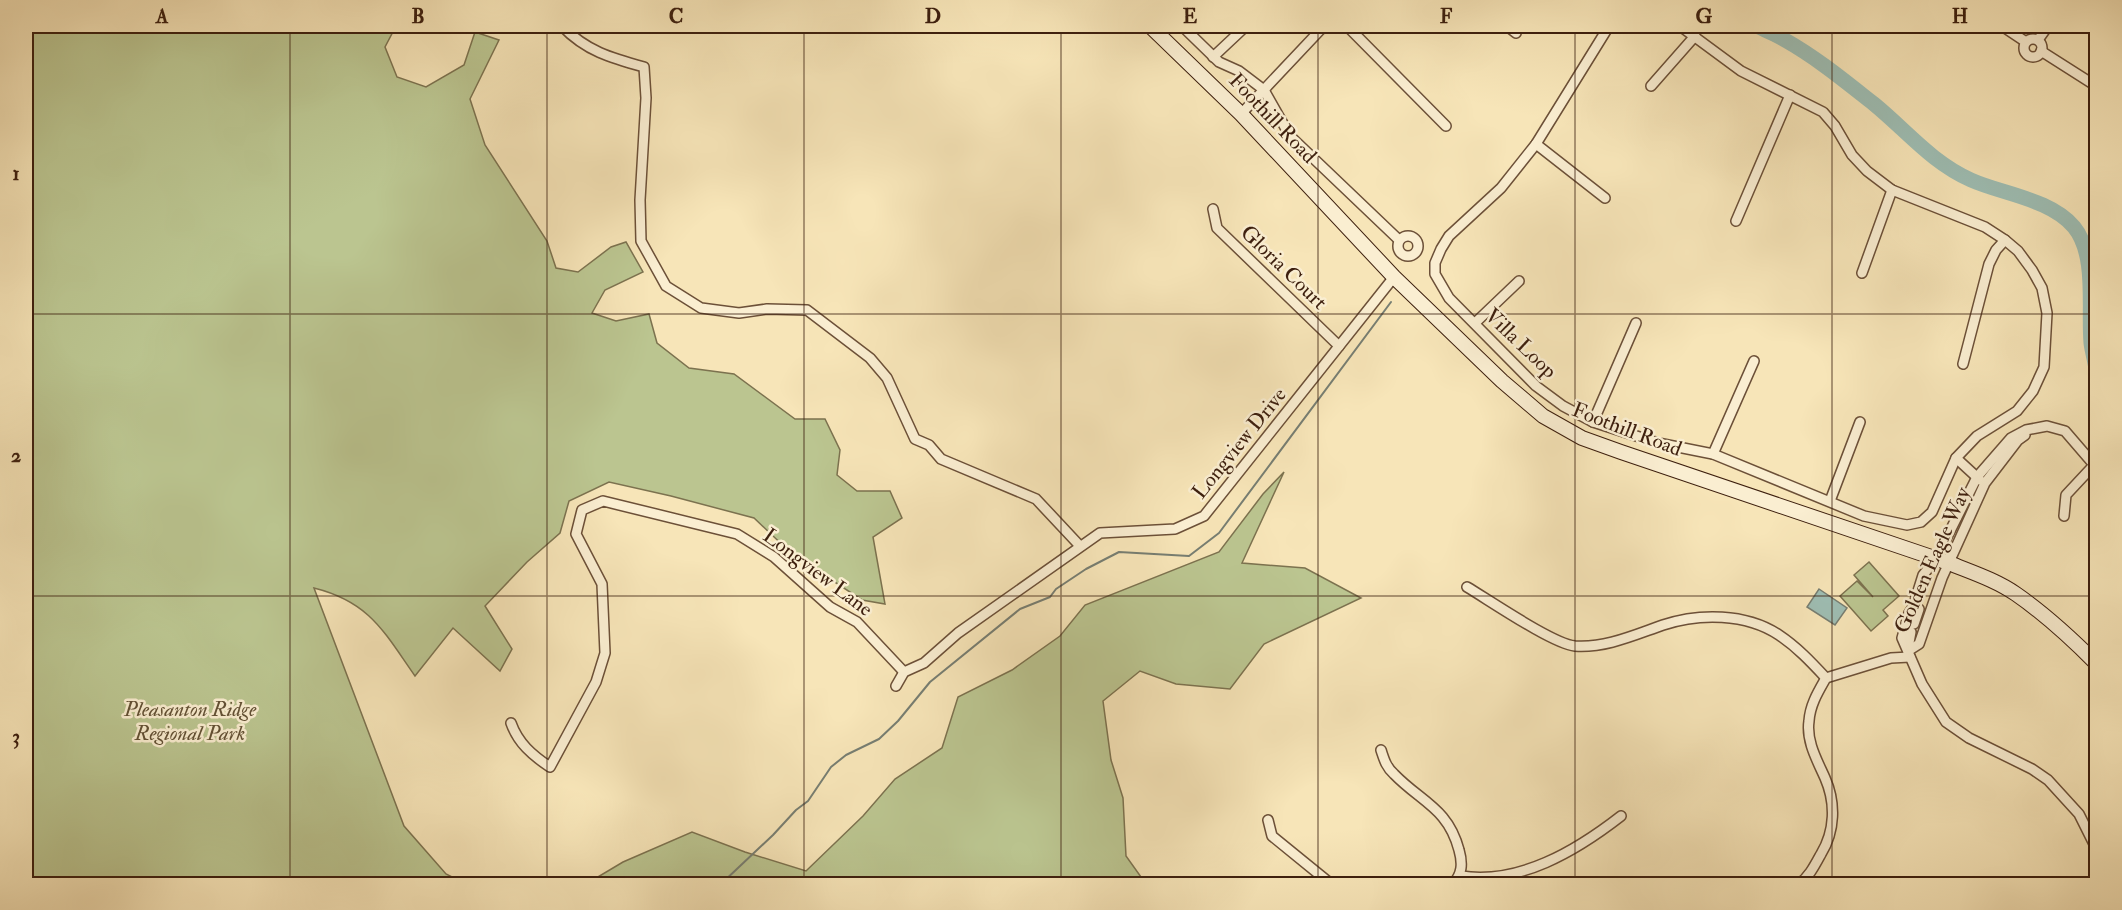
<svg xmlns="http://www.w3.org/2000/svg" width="2122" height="910" font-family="'IM FELL Double Pica',serif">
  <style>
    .green { fill: #bbc590; stroke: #7c724f; stroke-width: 1.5 }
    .water { fill: #9ebeb4; stroke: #777e72; stroke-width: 1.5 }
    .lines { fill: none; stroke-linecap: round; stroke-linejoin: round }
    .stream { stroke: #777e72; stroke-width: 2 }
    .river { stroke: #9ebeb4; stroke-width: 15 }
    .street-casing { stroke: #6c5038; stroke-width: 12 }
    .secondary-casing { stroke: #3d1f0e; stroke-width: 16 }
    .street { stroke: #faeed1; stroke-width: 9 }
    .secondary { stroke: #faeed1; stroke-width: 14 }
    .grid { fill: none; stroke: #3d1f0e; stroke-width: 1.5; stroke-opacity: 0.55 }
    .labels { text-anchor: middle; stroke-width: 5; stroke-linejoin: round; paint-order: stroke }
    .street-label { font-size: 21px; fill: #3d1f0e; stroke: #faeed1 }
    .park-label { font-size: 21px; font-style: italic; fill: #635135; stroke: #faeed1 }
    .neatline { fill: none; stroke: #3d1f0e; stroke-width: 2 }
    .grid-label { font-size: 20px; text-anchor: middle; font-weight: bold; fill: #3d1f0e }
  </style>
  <rect width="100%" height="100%" fill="#f7e5b8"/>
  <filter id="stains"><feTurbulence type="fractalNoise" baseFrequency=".00333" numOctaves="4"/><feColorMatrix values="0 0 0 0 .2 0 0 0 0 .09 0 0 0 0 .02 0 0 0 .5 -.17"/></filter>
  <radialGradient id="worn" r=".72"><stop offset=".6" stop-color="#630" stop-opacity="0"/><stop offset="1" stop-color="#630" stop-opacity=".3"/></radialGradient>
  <g class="green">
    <path d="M 26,26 L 396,26 L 385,47 L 397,77 L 426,87 L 464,65 L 475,32 L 499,40 L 470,99 L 485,145 L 547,241 L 556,268 L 578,272 L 611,247 L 626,242 L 643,272 L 605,290 L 592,313 L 616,321 L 649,314 L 657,343 L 689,368 L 734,374 L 795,419 L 825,419 L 840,450 L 837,475 L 857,491 L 890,491 L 902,518 L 873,537 L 885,604 L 862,600 L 792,554 L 754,518 L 671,496 L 609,482 L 569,501 L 560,533 L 527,562 L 485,606 L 512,649 L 500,671 L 453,628 L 415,676 C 384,632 370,602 314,588 L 404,826 L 446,874 L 466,884 L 26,884 Z"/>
    <polygon points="1284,472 1242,563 1305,568 1361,598 1264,644 1230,689 1176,684 1140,671 1103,701 1111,760 1123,798 1126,856 1146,884 586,884 623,862 692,832 745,852 806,871 863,816 895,779 942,748 958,697 1012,670 1060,636 1085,605 1219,552 1263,494"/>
    <polygon points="1869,562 1899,596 1883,610 1888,616 1871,631 1840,596 1857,581 1873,597 1854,575"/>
  </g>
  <polygon class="water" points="1819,589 1847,608 1835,625 1807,607"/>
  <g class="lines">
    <polyline class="stream" points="721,884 773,835 796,810 808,801 831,767 846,755 879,739 898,721 930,682 1020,609 1050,597 1056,589 1086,569 1119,552 1189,556 1219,533 1391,302"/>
    <path class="river" d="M 1757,26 C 1766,31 1776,34 1785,40 C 1817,58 1846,82 1874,104 C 1907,131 1931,162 1971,180 C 2002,194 2051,199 2074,227 C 2097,255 2088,308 2091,343 C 2092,351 2095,361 2096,369"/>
    <g class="street-casing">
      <g id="street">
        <path d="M 562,26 C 586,51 611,58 644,67 L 646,98 L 640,200 L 641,241 L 666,286 L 701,308 L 739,313 L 767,309 L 807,310 L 870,358 L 887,378 L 915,439 L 929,445 L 941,459 L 1036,499 L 1080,546"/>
        <polyline points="1182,26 1219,62 1239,71 1264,90 1290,136 1399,240"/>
        <polyline points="1347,26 1446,126"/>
        <polyline points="1507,26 1516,33"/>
        <polyline points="1609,26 1536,144 1501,188 1449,236 1441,249 1435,263 1435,274 1449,298 1536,386 1563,406 1593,422 1658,443 1713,454 1864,516 1907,525 1921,522 1932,512 1956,458 1977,436 2017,411 2033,391 2044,367 2047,313 2042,288 2032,270 2018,251 2005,240 1985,227 1892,190 1867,171 1852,155 1835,126 1823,112 1741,71 1680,26"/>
        <polyline points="2002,26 2026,42"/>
        <circle cx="2033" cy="48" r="9"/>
        <polyline points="2038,40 2048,26"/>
        <polyline points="2041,51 2096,86"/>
        <polyline points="1213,57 1246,26"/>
        <polyline points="1651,86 1695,36"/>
        <polyline points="1241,114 1324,26"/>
        <polyline points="1536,144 1605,198"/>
        <polyline points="1213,209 1217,228 1339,346"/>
        <polyline points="1736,221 1790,95"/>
        <circle cx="1408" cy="246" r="10"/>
        <polyline points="1862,273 1892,190"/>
        <polyline points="1475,323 1519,281"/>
        <polyline points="1963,364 1989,264 1996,250 2005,240"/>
        <polyline points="1593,422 1636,323"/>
        <polyline points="1713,454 1754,361"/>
        <polyline points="1956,458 1980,480"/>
        <polyline points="2096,467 2065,431 2047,426 2026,430 2011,438 1977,477 1936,559 1923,575 1913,607 1909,613 1902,638 1922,684 1946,722 1969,738 2032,769 2048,780 2079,814 2096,848"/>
        <polyline points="1830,501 1860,422"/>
        <polyline points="2064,516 2066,495 2094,465"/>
        <path d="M 1467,587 C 1489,600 1553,644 1575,646 C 1606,648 1634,635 1663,625 C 1699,613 1746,613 1779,635 C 1797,647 1811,662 1826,678"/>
        <polyline points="1914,624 1919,609"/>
        <polyline points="1908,648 1911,632"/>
        <polyline points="1908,651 1919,644 1942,578 1985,483 2018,440 2025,435"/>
        <polyline points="896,686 904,672 924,663 958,633 1100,533 1175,529 1204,516 1394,277"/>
        <path d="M 511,723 C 518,743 532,755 550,767 L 596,682 L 605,653 L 602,584 L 576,534 L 582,510 L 603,501 L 737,534 L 774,557 L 830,607 L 857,622 L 904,672"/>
        <path d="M 1381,750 C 1384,759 1386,767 1394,774 C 1421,802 1448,808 1459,850 C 1463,864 1462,874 1453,884"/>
        <polyline points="1268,820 1272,836 1331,884"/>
        <path d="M 1461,876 C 1519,885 1576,851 1621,816"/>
        <path d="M 1799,884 C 1809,877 1815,865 1821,854 C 1835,831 1836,803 1825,778 C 1817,760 1806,741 1809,721 C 1810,705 1818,692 1826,678 L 1891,658 L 1910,657"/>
      </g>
    </g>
    <g class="secondary-casing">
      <path id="secondary" d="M 1150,26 L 1241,114 L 1394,277 L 1502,381 L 1543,416 L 1582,438 L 1621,452 L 1949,563 C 1971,572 1996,580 2016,594 C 2045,614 2071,638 2096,663"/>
    </g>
    <use href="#street" class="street"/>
    <use href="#secondary" class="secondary"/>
  </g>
  <path class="grid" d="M 290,26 L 290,884M 547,26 L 547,884M 804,26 L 804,884M 1061,26 L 1061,884M 1318,26 L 1318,884M 1575,26 L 1575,884M 1832,26 L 1832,884M 26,314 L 2096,314M 26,596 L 2096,596"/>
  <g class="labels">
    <g class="street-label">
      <text transform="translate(1273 118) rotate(46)" y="7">Foothill Road</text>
      <text transform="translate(1284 267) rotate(44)" y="7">Gloria Court</text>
      <text transform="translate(1521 343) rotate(44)" y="7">Villa Loop</text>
      <text transform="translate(1627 429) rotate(21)" y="7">Foothill Road</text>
      <text transform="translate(1239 443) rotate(-51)" y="7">Longview Drive</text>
      <text transform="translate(1932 560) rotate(-66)" y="7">Golden Eagle Way</text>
      <text transform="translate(818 572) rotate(37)" y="7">Longview Lane</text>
    </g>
    <g class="park-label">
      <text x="190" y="716">Pleasanton Ridge<tspan x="190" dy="24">Regional Park</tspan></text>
    </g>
  </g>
  <rect width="2122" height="910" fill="none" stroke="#f7e5b8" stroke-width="66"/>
  <rect x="33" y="33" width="2056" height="844" class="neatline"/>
  <g class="grid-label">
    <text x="162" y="23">A</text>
    <text x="418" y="23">B</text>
    <text x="676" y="23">C</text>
    <text x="933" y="23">D</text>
    <text x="1190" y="23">E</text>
    <text x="1446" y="23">F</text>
    <text x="1704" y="23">G</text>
    <text x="1960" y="23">H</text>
    <text x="16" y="180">1</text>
    <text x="16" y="462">2</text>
    <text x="16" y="743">3</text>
  </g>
  <rect width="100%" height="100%" filter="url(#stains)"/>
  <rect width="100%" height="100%" fill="url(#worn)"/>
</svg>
